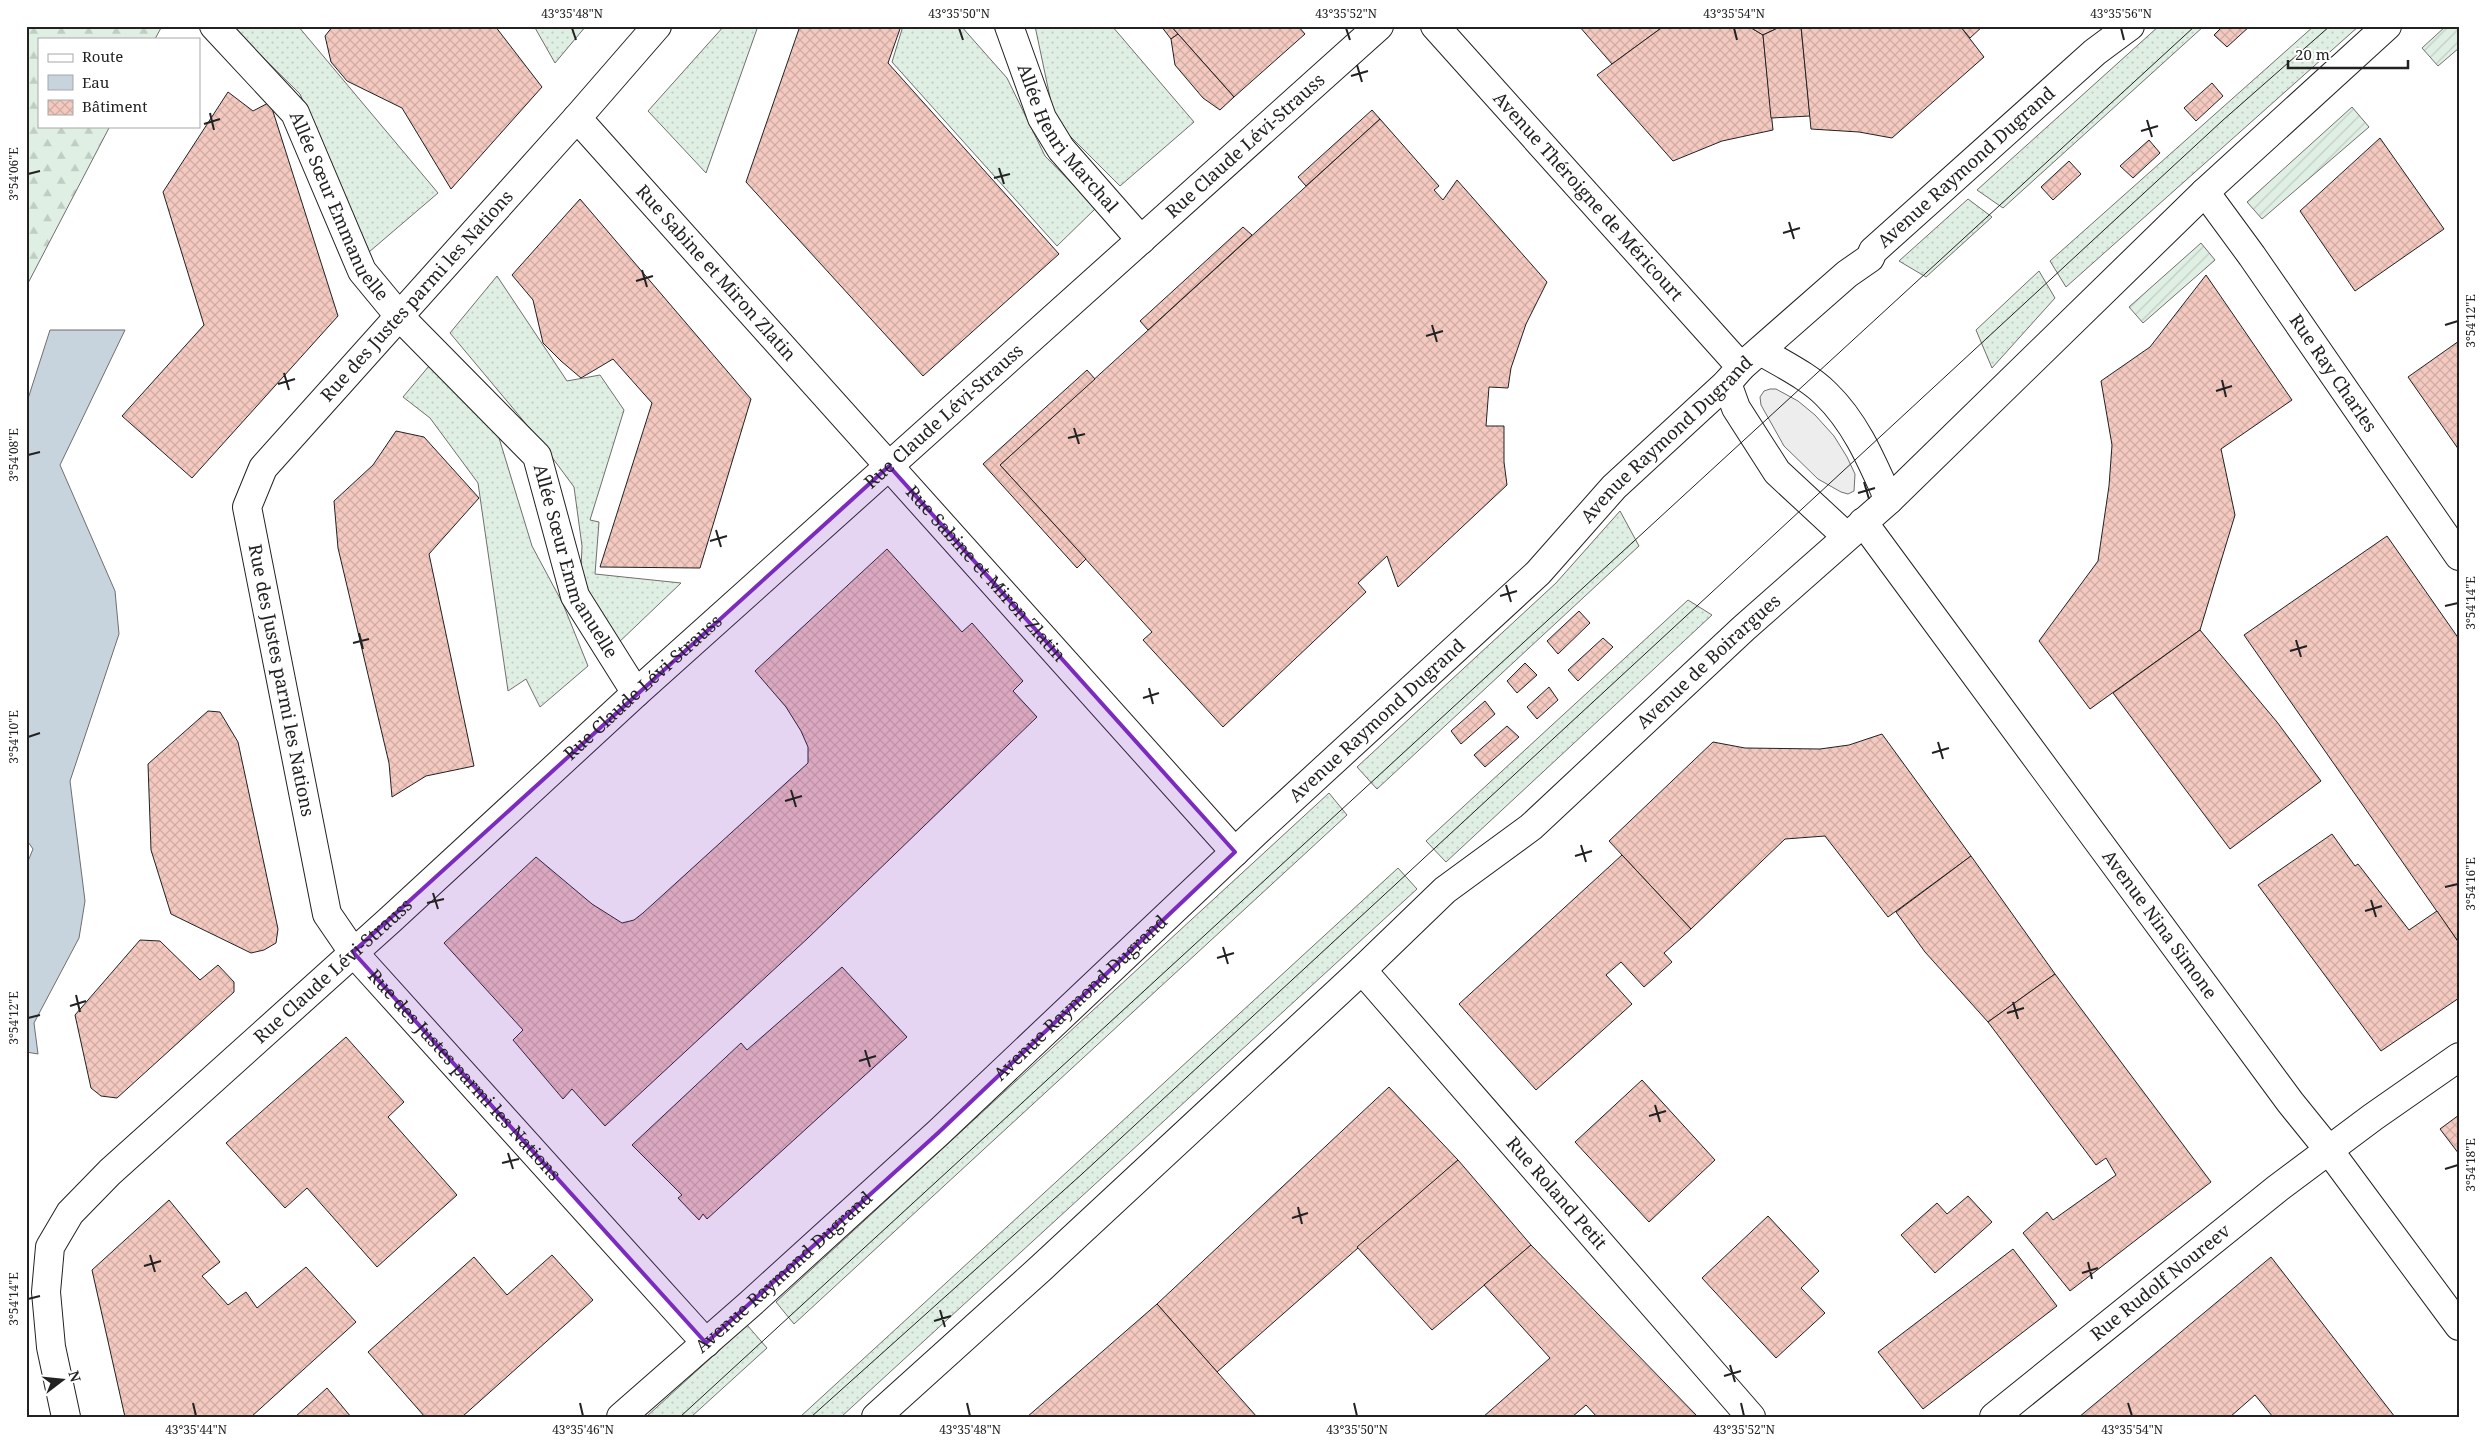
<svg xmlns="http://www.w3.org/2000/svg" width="2485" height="1443" font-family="'Noto Serif',serif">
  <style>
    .grass { fill: url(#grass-dots); stroke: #6f6f6f }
    .forest { fill: url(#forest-firs); stroke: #6f6f6f }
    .garden { fill: url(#garden-furrows); stroke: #6f6f6f }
    .parking { fill: #ededed; stroke: #6f6f6f }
    .water { fill: #c7d3dd; stroke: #6f6f6f }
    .building { fill: url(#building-cross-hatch); stroke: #222 }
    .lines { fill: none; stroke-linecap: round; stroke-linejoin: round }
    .minor-casing { stroke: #222; stroke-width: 30 }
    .major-casing { stroke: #222; stroke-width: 30 }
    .minor { stroke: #fff; stroke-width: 28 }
    .major { stroke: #fff; stroke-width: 28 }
    .tram { stroke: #222; stroke-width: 1 }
    .marked { fill: #7b2cbf; fill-opacity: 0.2; stroke: #7b2cbf; stroke-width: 4; stroke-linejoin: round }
    .ticks { fill: none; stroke: #222; stroke-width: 2 }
    .labels { text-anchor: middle; stroke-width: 4; stroke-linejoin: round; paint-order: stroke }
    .street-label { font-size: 18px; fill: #222; stroke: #fff }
    .neatline { fill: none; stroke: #222; stroke-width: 2 }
    .ticks-label { font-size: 12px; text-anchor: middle; fill: #222 }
  </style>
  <defs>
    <pattern id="grass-dots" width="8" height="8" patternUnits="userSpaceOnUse" patternTransform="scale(1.25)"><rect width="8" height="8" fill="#e0efe3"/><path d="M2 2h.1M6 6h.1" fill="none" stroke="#c0cdc2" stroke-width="1.8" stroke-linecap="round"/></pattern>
    <pattern id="forest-firs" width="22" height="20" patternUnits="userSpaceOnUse" patternTransform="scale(1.25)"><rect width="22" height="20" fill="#e0efe3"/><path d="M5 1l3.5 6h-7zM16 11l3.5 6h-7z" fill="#c0cdc2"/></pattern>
    <pattern id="garden-furrows" width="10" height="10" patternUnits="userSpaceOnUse" patternTransform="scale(1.25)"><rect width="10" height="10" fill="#e0efe3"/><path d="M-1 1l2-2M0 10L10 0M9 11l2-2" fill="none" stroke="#c0cdc2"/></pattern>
    <pattern id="building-cross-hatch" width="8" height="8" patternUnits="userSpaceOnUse" patternTransform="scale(1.25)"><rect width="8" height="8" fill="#f3c9c0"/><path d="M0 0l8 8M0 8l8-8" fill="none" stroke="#d0aca5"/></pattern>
  </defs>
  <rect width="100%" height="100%" fill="#fff"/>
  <g class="grass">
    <polygon points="231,26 298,26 438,193 369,252 300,94"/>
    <polygon points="534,26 586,26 555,63"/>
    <polygon points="724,26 758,26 706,173 648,111"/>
    <polygon points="903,26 961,26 1007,78 1045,156 1096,208 1057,246 892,62"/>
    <polygon points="1035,26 1112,26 1194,122 1120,186 1055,121"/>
    <polygon points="2159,26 2204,26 2003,208 1977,190"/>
    <polygon points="2314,26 2359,26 2066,287 2050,261"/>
    <polygon points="1968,199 1992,217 1926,277 1899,261"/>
    <polygon points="2039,271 2055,298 1992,368 1976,330"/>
    <polygon points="497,276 567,381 600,375 624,410 590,520 599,522 595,574 681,583 616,645 580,594 582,546 574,487 537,437 450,333"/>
    <polygon points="429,366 461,379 496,428 532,546 563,604 588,666 540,707 526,679 508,691 478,483 430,418 403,397"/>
    <polygon points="1620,511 1639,546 1377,789 1357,767 1556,583"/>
    <polygon points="1688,600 1712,615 1446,862 1426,841"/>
    <polygon points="1329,793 1347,815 794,1324 776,1302"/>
    <polygon points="1398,868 1417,889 841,1417 800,1417"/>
    <polygon points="747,1325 767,1348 691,1417 646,1417"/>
  </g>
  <polygon class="forest" points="26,26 162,26 155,39 39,39 39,126 110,126 26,287"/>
  <g class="garden">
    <polygon points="2446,26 2459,26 2459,48 2438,66 2422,48"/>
    <polygon points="2352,107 2369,127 2262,219 2247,202"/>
    <polygon points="2201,243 2215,260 2143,323 2129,307"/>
  </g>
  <polygon class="parking" points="1770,389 1776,389 1798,401 1815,415 1834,436 1847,457 1855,474 1854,491 1848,494 1841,492 1818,479 1784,446 1761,405 1760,397 1764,391"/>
  <polygon class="water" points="50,330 125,330 60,465 115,591 119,634 70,781 85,901 79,938 34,1023 38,1054 26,1052 26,866 33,849 26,839 26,405"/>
  <g class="building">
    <polygon points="333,26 495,26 542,87 451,189 402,108 347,81 331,62 325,36"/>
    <polygon points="800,26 901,26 888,63 1059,254 923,376 746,182"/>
    <polygon points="1161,26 1171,26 1178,34 1171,39"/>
    <polygon points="1171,26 1298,26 1305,34 1234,97"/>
    <polygon points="1579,26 1664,26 1612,64"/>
    <polygon points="1664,26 1748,26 1763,35 1773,130 1722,141 1673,161 1597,75"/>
    <polygon points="1748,26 1782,26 1763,35"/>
    <polygon points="1782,26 1801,26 1810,116 1771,118 1763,35"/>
    <polygon points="1801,26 1960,26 1984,57 1892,138 1859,132 1811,129"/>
    <polygon points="1960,26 1983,26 1970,38"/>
    <polygon points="2223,26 2250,26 2227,47 2214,35"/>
    <polygon points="1178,34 1234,97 1220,110 1203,98 1175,65 1171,39"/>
    <polygon points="2212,83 2223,96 2196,121 2184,108"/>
    <polygon points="228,92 253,111 270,102 338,316 192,478 122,416 204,325 163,192"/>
    <polygon points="1372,110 1380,119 1306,186 1298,177"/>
    <polygon points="1380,119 1439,186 1434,190 1443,200 1457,180 1547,282 1526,324 1511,368 1508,388 1489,387 1486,426 1504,426 1504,462 1507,485 1398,587 1387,556 1358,583 1366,592 1223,727 1143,640 1152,632 1000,465"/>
    <polygon points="2380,138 2444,229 2355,291 2300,211"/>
    <polygon points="2149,140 2160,153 2133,178 2120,166"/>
    <polygon points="2069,161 2081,174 2053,200 2041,187"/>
    <polygon points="580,199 751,399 700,568 600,567 652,403 613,359 581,378 561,361 543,343 533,300 512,275"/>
    <polygon points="1243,227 1252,235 1148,330 1140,321"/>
    <polygon points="2206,275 2292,400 2221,449 2235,515 2200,630 2090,709 2039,641 2098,561 2109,486 2112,445 2101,381 2150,347"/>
    <polygon points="2459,341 2459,450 2408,377"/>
    <polygon points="1087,370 1095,379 1000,465 1086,559 1077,568 983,464"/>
    <polygon points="396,431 424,437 479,498 429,554 474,766 426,776 392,797 389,763 338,548 334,501 373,465"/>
    <polygon points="2387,536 2459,639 2459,943 2244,635"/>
    <polygon points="887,549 962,632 972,623 1023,681 1013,691 1037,717 808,938 605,1126 572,1089 563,1099 513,1040 523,1030 444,943 536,857 592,904 622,923 634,920 643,913 808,763 808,747 801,731 786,707 755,671"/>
    <polygon points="1579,611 1590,623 1558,654 1547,641"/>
    <polygon points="2200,630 2277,722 2321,781 2230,849 2113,693"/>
    <polygon points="1603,638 1613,647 1578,681 1568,670"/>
    <polygon points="1525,663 1537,675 1517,693 1507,681"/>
    <polygon points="1549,687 1558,700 1537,719 1527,707"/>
    <polygon points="1485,701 1495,714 1461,744 1451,731"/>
    <polygon points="208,711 220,712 238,742 278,929 276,943 264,950 251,953 171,914 151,850 148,764"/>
    <polygon points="1507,726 1519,737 1485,767 1474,755"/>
    <polygon points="1882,734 1971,856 1888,917 1825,836 1785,839 1691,929 1609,841 1713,742 1745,748 1820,749 1849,745"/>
    <polygon points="2332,834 2355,866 2358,864 2409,930 2437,911 2459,943 2459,998 2381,1051 2258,885"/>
    <polygon points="1622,855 1691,929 1664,953 1672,962 1644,987 1621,962 1606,975 1632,1004 1536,1090 1459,1004"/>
    <polygon points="1971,856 2055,974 1988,1022 1925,952 1896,912"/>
    <polygon points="140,940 160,941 200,980 218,965 234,982 234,992 117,1098 101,1096 91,1088 75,1015"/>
    <polygon points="842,967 907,1037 707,1219 703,1214 699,1220 678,1198 682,1195 632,1145 741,1043 747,1050"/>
    <polygon points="2055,974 2211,1182 2070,1291 2023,1233 2047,1212 2053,1220 2116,1175 2106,1158 2096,1165 1988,1022"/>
    <polygon points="346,1037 404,1102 388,1117 457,1195 377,1267 307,1188 285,1208 226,1143"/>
    <polygon points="1642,1080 1715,1160 1649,1222 1575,1142"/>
    <polygon points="1389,1087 1458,1160 1217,1372 1157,1304"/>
    <polygon points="2459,1115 2459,1154 2440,1129"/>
    <polygon points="1458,1160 1531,1245 1432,1330 1357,1247"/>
    <polygon points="1968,1196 1992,1222 1935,1273 1901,1235 1937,1203 1947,1214"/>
    <polygon points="169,1200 220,1262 202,1276 228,1305 246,1292 257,1308 306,1267 356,1322 251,1417 125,1417 92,1270"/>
    <polygon points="1768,1216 1819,1271 1801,1288 1825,1313 1776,1358 1702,1278"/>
    <polygon points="1531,1245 1698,1417 1597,1417 1586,1405 1572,1417 1483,1417 1550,1358 1484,1285"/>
    <polygon points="2013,1249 2057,1306 1923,1409 1878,1352"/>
    <polygon points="552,1255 593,1300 462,1417 425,1417 368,1352 474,1257 507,1295"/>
    <polygon points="2271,1257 2395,1417 2273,1417 2255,1395 2230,1417 2079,1417"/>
    <polygon points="1157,1304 1257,1417 1027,1417"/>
    <polygon points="327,1388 351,1417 295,1417"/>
  </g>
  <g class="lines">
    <g class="minor-casing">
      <g id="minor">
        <path id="s1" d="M 214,26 L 295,113 L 362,271 L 400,317 L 537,456 L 575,596 L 636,693"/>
        <path id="s2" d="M 657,26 L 577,118 L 263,468 L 247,507 L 327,914 L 353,952 L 706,1343"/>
        <path id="s3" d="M 1009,26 L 1042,118 L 1061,149 L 1141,240"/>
        <path id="s4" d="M 1435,26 L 1741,367"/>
        <path id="s5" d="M 577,118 L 1235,852"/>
        <path id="s6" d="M 2205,192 L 2252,256 L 2459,556"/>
        <path id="s7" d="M 1863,522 L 2290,1102 L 2328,1149 L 2459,1326"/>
        <path id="s8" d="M 1362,970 L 1751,1417"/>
        <path id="s9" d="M 66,1417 L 51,1347 L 46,1292 L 50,1247 L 70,1213 L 110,1172 L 390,920 L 636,693 L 1379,26"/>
        <path id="s10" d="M 1994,1417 L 2278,1188 L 2373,1117 L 2459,1057"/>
      </g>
    </g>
    <g class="major-casing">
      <g id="major">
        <path d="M 1761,351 C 1782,364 1808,376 1826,394 C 1856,423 1872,462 1889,500"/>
        <polyline points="1727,383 1736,408 1777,472 1846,536"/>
        <path id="s11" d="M 621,1417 L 750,1304 L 938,1133 L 1256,832 L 1538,573 L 1614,487 L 1727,383 L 1741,367 L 1847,274 L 1870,258 L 1873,251 L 2095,52 L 2130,26"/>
        <path id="s12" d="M 876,1417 L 1040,1269 L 1362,970 L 1445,890 L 1531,827 L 1744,628 L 1889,500 L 2205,192 L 2387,26"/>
      </g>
    </g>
    <use href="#minor" class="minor"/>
    <use href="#major" class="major"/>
    <g class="tram">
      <polyline points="680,1417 2195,26"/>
      <polyline points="811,1417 1082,1174 2222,121 2330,26"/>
    </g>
  </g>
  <path class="marked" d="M 889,466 L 1235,852 L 938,1133 L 706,1343 L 353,952 Z"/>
  <path class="ticks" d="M 572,28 L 576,40M 959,28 L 963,40M 1346,28 L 1350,40M 1734,28 L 1737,40M 2121,28 L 2124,40M 1357,65 L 1362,82M 1351,76 L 1368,71M 210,113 L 214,130M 2147,120 L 2152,137M 204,124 L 220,119M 2141,131 L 2158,126M 999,168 L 1004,184M 28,174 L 40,171M 994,178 L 1010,174M 1789,222 L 1794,239M 1783,233 L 1800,228M 642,270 L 647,287M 636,281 L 653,276M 1432,325 L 1437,342M 2445,325 L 2458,321M 1426,336 L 1443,331M 284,373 L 289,390M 2222,380 L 2226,397M 278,384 L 295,379M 2216,391 L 2232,386M 1074,428 L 1079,444M 1068,438 L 1085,434M 28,455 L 40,452M 1864,482 L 1869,499M 1858,493 L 1875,488M 716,530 L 721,547M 710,541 L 727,536M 1506,585 L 1511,602M 1500,596 L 1517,591M 2445,606 L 2458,603M 359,633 L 363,649M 2296,640 L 2301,657M 353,643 L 369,639M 2290,651 L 2307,646M 1149,688 L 1153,704M 1143,698 L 1159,693M 28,737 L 40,733M 1938,742 L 1943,759M 1932,753 L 1949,748M 791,790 L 796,807M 785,801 L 802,796M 1581,845 L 1586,862M 1575,856 L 1592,851M 2445,887 L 2458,884M 433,893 L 438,909M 2371,900 L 2376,917M 427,903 L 444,899M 2365,911 L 2382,906M 1223,947 L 1228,964M 1217,958 L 1234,953M 76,995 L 80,1012M 2013,1002 L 2018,1019M 70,1006 L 86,1001M 2007,1013 L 2024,1008M 28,1018 L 40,1015M 865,1050 L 870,1067M 859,1061 L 876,1056M 1655,1105 L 1660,1122M 1649,1116 L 1666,1111M 508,1153 L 513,1169M 502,1163 L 519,1159M 2445,1169 L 2458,1165M 1298,1207 L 1302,1224M 1292,1218 L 1308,1213M 150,1255 L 155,1272M 2088,1262 L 2092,1279M 144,1266 L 161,1261M 2082,1273 L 2098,1268M 28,1299 L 40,1296M 940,1310 L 945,1327M 934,1321 L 951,1316M 1730,1365 L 1735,1382M 1724,1376 L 1741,1371M 193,1403 L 196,1416M 580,1403 L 583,1416M 967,1403 L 970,1416M 1354,1403 L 1357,1416M 1741,1403 L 1744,1416M 2128,1403 L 2132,1416"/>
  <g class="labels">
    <g class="street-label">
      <text dy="6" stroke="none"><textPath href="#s3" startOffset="128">Allée Henri Marchal</textPath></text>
      <text dy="6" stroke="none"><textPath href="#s9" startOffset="1799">Rue Claude Lévi-Strauss</textPath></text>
      <text dy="6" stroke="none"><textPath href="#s11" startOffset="1838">Avenue Raymond Dugrand</textPath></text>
      <text dy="6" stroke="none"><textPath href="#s4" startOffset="229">Avenue Théroigne de Méricourt</textPath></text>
      <text dy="6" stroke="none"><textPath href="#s1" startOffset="222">Allée Sœur Emmanuelle</textPath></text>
      <text dy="6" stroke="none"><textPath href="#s5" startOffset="208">Rue Sabine et Miron Zlatin</textPath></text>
      <text transform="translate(417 296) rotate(-48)" y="6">Rue des Justes parmi les Nations</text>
      <text dy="6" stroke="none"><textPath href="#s6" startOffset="222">Rue Ray Charles</textPath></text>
      <text dy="6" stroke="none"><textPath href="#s9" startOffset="1394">Rue Claude Lévi-Strauss</textPath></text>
      <text dy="6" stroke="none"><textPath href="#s11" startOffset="1432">Avenue Raymond Dugrand</textPath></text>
      <text dy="6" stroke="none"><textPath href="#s1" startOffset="658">Allée Sœur Emmanuelle</textPath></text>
      <text dy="6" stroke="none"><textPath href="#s5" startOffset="612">Rue Sabine et Miron Zlatin</textPath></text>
      <text dy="6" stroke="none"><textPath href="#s12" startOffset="1125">Avenue de Boirargues</textPath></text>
      <text dy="6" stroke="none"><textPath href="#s2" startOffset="811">Rue des Justes parmi les Nations</textPath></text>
      <text dy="6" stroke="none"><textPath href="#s9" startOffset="989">Rue Claude Lévi-Strauss</textPath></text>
      <text dy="6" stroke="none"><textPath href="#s11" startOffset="1028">Avenue Raymond Dugrand</textPath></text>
      <text dy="6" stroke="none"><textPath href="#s7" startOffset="500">Avenue Nina Simone</textPath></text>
      <text dy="6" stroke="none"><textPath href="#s9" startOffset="569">Rue Claude Lévi-Strauss</textPath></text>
      <text dy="6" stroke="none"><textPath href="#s11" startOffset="622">Avenue Raymond Dugrand</textPath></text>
      <text dy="6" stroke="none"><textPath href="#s2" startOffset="1261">Rue des Justes parmi les Nations</textPath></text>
      <text dy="6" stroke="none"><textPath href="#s8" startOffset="296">Rue Roland Petit</textPath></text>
      <text dy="6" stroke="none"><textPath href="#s11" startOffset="218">Avenue Raymond Dugrand</textPath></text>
      <text dy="6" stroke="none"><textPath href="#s10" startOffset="214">Rue Rudolf Noureev</textPath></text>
    </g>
  </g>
  <rect width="2485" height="1443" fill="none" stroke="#ffffff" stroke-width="55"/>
  <rect x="38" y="38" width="162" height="90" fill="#ffffff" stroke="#a7a7a7"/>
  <rect x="48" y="54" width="25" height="8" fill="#ffffff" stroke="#a7a7a7"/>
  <text x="82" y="62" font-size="15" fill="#222222">Route</text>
  <rect x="48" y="75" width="25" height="15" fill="#c7d3dd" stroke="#a7a7a7"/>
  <text x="82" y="88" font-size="15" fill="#222222">Eau</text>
  <rect x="48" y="100" width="25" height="15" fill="url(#building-cross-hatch)" stroke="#a7a7a7"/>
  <text x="82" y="112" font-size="15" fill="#222222">Bâtiment</text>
  <g transform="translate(62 1380) rotate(74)" stroke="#ffffff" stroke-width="4" paint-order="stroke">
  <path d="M0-4L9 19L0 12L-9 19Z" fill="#222222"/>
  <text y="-8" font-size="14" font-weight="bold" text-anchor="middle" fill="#222222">N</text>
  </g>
  <path d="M2288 60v8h120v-8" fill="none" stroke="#222222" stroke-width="2.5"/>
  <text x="2295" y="60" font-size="15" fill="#222222" stroke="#ffffff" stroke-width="4" paint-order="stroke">20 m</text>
  <rect x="28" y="28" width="2430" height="1388" class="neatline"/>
  <g class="ticks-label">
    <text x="572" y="18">43°35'48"N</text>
    <text x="959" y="18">43°35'50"N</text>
    <text x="1346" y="18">43°35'52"N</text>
    <text x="1734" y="18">43°35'54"N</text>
    <text x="2121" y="18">43°35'56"N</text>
    <text transform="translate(14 174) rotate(-90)" y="4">3°54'06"E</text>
    <text transform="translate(2471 321) rotate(-90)" y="4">3°54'12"E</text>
    <text transform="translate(14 455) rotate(-90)" y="4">3°54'08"E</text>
    <text transform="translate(2471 603) rotate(-90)" y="4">3°54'14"E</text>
    <text transform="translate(14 737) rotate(-90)" y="4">3°54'10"E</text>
    <text transform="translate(2471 884) rotate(-90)" y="4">3°54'16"E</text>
    <text transform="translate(14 1018) rotate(-90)" y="4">3°54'12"E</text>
    <text transform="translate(2471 1165) rotate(-90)" y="4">3°54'18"E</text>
    <text transform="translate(14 1299) rotate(-90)" y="4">3°54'14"E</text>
    <text x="196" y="1434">43°35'44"N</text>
    <text x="583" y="1434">43°35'46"N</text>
    <text x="970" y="1434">43°35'48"N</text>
    <text x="1357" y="1434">43°35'50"N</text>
    <text x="1744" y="1434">43°35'52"N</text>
    <text x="2132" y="1434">43°35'54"N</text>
  </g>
</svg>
